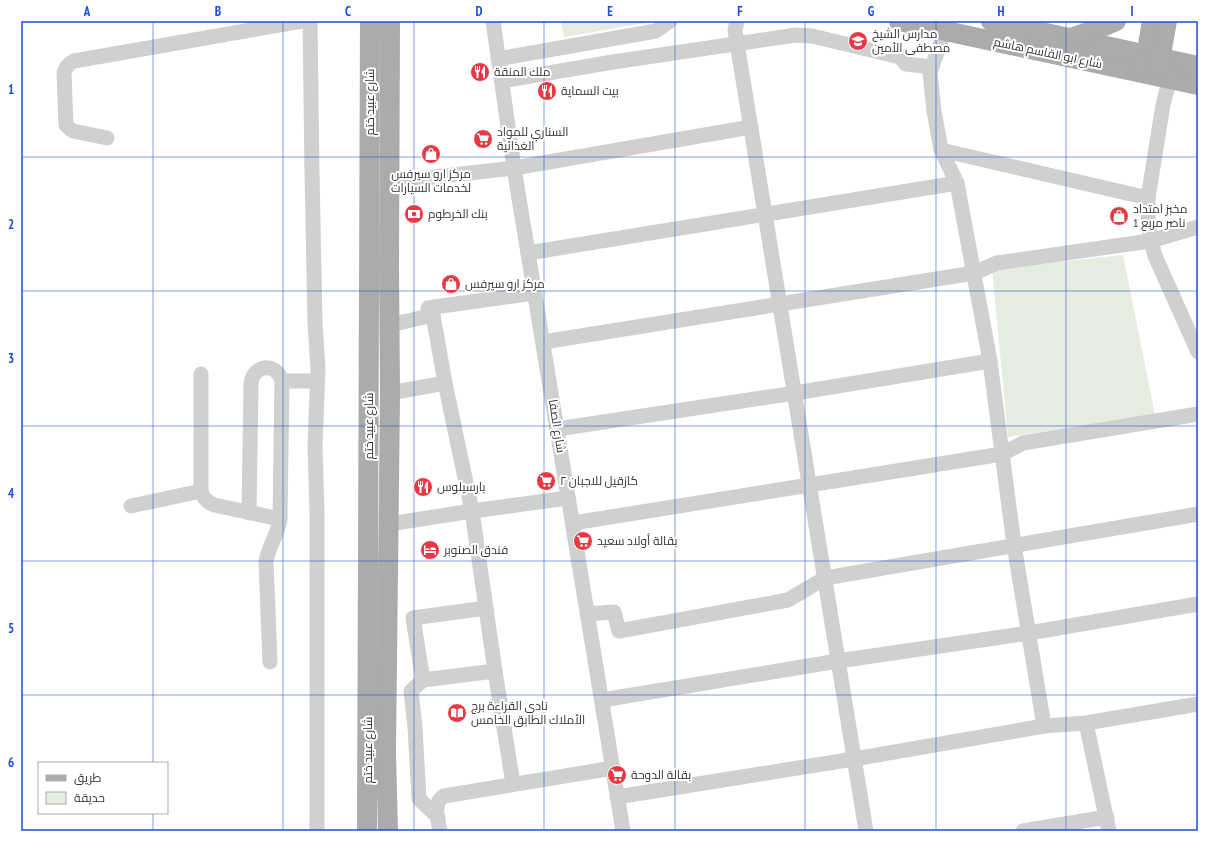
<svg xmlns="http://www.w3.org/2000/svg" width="1219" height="852" font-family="'PT Sans Narrow',Cairo,sans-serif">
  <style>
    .green { fill: #e6ecdf }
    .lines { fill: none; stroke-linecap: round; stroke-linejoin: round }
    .minor { stroke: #d0d0d0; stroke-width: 15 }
    .major { stroke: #ababab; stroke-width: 20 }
    .grid { fill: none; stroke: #1d4ed8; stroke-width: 1; stroke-opacity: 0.55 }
    .labels { text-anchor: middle; stroke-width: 4; stroke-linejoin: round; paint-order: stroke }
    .poi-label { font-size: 12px; fill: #333; stroke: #fff; text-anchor: start }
    .street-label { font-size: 12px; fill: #333; stroke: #fff }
    .neatline { fill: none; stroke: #1d4ed8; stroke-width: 1.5 }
    .grid-label { font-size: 13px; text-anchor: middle; font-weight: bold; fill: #1d4ed8 }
  </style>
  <rect width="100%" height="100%" fill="#fff"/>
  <g class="green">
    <polygon points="561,21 656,21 564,37"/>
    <polygon points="1123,255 1155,415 1008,437 992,269"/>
  </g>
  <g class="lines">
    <g class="minor">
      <polyline points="310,21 312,173 315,323 318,369 315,445 317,513 317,831"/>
      <polyline points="493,21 514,168 623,831"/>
      <polyline points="737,21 735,30 736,37 866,831"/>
      <polyline points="945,31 930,72 934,111 941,150 957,183 990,361 1014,545 1044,726"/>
      <polyline points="498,59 656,31 670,21"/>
      <path d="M 1172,70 L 1163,105 L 1148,198 C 1147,220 1149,236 1155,256 L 1198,352"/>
      <polyline points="502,81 613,62 796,35 812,36 900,57 906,64 932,67"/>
      <path d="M 107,138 L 73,131 L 69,128 L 66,125 L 64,73 C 66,67 68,64 74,61 L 302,21"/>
      <polyline points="941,150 1148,198"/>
      <polyline points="389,182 514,168 751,127"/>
      <polyline points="528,253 957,183"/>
      <polyline points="433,315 445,383"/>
      <polyline points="390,325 433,315 428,308 434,307 535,293"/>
      <polyline points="543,342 974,273 997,263 1150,241 1198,227"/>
      <path d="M 201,374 L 201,491 C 203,498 207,502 214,505 L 280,519"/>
      <polyline points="282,381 317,381"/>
      <polyline points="390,393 445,383 472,511 495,671 513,784"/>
      <polyline points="557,429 795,393 990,361"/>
      <polyline points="131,506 201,491"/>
      <path d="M 249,513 L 251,383 C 254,364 276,362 282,381 L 280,519 C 278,535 268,547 266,562 L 270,662"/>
      <polyline points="573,523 1002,454 1023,443 1198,414"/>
      <polyline points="389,524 472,511 568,498"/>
      <polyline points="587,614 614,612 619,631 788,600 825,578 1198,514"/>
      <polyline points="423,680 495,671"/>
      <polyline points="602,700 838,661 1029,633 1198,604"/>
      <polyline points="1086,723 1109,831"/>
      <polyline points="617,797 854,759 1044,726 1086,723 1198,704"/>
      <polyline points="438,817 419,799 415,727 411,691 423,680 413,618 486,608"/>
      <path d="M 440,831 C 438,819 432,803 444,796 L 613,768"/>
      <polyline points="1023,831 1107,817"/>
    </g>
    <g class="major">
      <polyline points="899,21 1198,85"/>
      <polyline points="991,21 1198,66"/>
      <polyline points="1071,38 1102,27 1116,21"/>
      <polyline points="1144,68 1152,21"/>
      <polyline points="1158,71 1167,21"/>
      <polyline points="367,831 370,21"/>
      <polyline points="388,831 386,752 390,393 389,268 390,21"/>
    </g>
  </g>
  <path class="grid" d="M 153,21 L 153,763M 283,21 L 283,831M 414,21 L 414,831M 544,21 L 544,831M 675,21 L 675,831M 805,21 L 805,831M 936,21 L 936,831M 1066,21 L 1066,831M 21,157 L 1198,157M 21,291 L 1198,291M 21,426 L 1198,426M 21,561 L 1198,561M 21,695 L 1198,695M 153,813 L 153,831"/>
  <defs>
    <g id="school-disc" transform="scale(1)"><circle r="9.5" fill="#e63946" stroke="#fff"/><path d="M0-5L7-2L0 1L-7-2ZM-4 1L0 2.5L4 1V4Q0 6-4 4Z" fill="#fff"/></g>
    <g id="restaurant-disc" transform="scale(1)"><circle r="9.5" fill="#e63946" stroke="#fff"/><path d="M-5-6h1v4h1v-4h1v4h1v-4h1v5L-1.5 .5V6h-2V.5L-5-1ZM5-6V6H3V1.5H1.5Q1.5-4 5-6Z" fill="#fff"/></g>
    <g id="supermarket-disc" transform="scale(1)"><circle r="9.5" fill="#e63946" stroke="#fff"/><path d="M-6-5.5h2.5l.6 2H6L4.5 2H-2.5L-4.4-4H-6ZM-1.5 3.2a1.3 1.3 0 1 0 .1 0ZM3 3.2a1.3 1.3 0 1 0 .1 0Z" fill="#fff"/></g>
    <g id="shop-disc" transform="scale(1)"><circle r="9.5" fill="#e63946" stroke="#fff"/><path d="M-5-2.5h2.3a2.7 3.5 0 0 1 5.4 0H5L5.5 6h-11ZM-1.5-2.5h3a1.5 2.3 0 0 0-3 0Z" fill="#fff"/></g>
    <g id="bank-disc" transform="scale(1)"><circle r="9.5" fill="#e63946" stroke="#fff"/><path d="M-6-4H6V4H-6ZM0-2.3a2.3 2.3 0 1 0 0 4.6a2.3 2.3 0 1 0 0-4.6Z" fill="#fff"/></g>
    <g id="hotel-disc" transform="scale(1)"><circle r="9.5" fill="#e63946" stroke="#fff"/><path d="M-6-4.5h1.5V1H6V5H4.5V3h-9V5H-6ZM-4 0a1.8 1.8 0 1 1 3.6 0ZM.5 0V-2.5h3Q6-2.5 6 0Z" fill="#fff"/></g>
    <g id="library-disc" transform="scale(1)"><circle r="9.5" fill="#e63946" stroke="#fff"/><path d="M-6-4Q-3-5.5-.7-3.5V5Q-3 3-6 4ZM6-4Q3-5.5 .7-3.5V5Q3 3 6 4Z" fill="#fff"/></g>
  </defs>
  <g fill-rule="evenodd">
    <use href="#school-disc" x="858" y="41"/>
    <use href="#restaurant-disc" x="480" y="72"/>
    <use href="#restaurant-disc" x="547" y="91"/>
    <use href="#supermarket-disc" x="483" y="139"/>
    <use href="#shop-disc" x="431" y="154"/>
    <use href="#bank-disc" x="414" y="214"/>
    <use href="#shop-disc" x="1119" y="216"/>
    <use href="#shop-disc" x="451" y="284"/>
    <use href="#supermarket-disc" x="546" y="481"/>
    <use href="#restaurant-disc" x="423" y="487"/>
    <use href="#supermarket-disc" x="583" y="541"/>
    <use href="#hotel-disc" x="430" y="550"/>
    <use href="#library-disc" x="457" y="713"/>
    <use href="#supermarket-disc" x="617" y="775"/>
  </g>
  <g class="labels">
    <g class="poi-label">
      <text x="872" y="38">مدارس الشيخ<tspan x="872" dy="14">مصطفى الأمين</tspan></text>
      <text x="494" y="76">ملك المنقة</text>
      <text x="561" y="95">بيت السماية</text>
      <text x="497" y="136">السناري للمواد<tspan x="497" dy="14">الغذائية</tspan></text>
      <text x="431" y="178" text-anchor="middle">مركز ارو سيرفس<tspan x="431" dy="14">لخدمات السيارات</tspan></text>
      <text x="1133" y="213">مخبز امتداد<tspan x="1133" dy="14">ناصر مربع 1</tspan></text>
      <text x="428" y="218">بنك الخرطوم</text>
      <text x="465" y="288">مركز ارو سيرفس</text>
      <text x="560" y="485">كازقيل للاجبان ٢</text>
      <text x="437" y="491">بارسيلوس</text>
      <text x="597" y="545">بقالة أولاد سعيد</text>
      <text x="444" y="554">فندق الصنوبر</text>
      <text x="471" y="710">نادي القراءة برج<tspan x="471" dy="14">الأملاك الطابق الخامس</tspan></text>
      <text x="631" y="779">بقالة الدوحة</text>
    </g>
    <g class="street-label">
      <text transform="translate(1048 53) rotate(12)" y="4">شارع ابو القاسم هاشم</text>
      <text transform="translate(370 102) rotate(-90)" y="4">شارع عبيد ختم</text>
      <text transform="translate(369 426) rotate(-90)" y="4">شارع عبيد ختم</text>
      <text transform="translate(557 426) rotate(81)" y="4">شارع الصفا</text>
      <text transform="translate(368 750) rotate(-90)" y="4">شارع عبيد ختم</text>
    </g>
  </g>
  <rect width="1219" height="852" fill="none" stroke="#ffffff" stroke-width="44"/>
  <rect x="38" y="762" width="130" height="52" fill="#ffffff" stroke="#adadad"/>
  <rect x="46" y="775" width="20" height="6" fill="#ababab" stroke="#adadad"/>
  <text x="74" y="782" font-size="12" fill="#333333">طريق</text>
  <rect x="46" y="792" width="20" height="12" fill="#e6ecdf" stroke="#adadad"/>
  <text x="74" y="802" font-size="12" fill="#333333">حديقة</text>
  <rect x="22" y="22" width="1175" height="808" class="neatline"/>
  <g class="grid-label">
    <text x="87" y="16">A</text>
    <text x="218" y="16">B</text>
    <text x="348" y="16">C</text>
    <text x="479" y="16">D</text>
    <text x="610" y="16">E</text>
    <text x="740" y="16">F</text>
    <text x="871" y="16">G</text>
    <text x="1001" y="16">H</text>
    <text x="1132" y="16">I</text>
    <text x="11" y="94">1</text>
    <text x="11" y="229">2</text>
    <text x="11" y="363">3</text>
    <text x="11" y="498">4</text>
    <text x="11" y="633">5</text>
    <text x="11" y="767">6</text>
  </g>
</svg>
